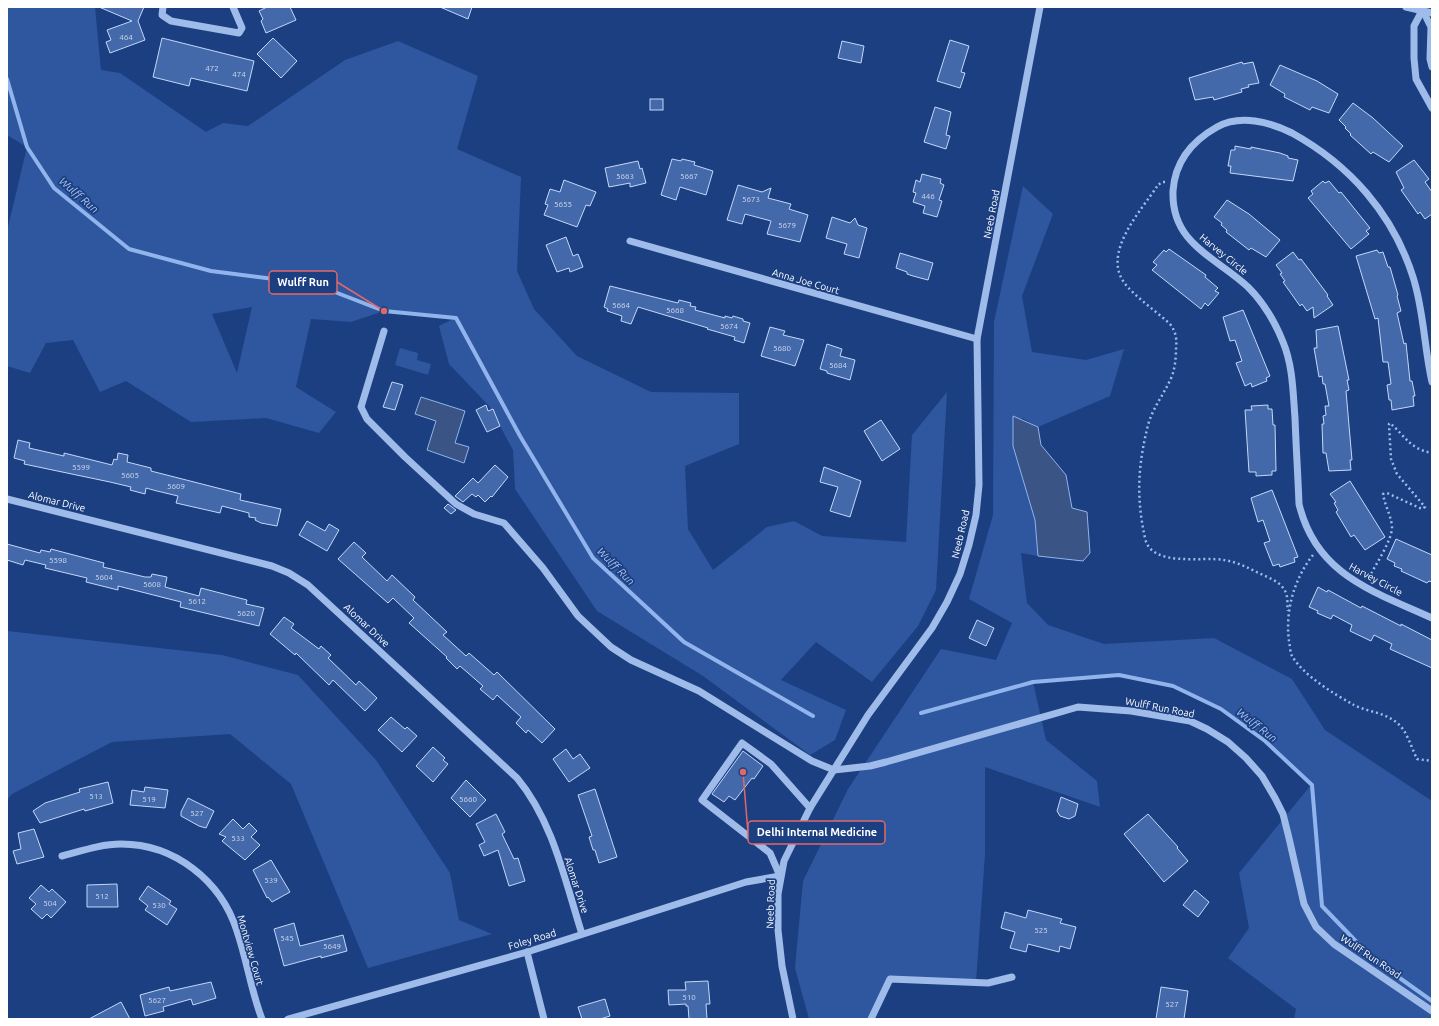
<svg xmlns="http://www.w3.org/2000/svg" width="1439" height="1026" font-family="Ubuntu,sans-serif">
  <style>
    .green { fill: #2e57a0; fill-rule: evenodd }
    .water { fill: #3a5486; stroke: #92b4ec }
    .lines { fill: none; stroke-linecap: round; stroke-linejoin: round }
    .stream { stroke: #92b4ec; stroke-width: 4 }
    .building { fill: #4469ab; stroke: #c4d7f8 }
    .path { stroke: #9fbbea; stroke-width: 2.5; stroke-dasharray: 2 3; stroke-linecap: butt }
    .minor { stroke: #9fbbea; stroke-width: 7 }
    .labels { text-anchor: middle; stroke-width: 3.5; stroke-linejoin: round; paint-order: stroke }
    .number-label { font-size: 8px; fill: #d0daea }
    .street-label { font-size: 10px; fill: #fff; stroke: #1b3f81 }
    .water-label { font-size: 11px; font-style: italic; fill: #abc5f2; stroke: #1b3f81 }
    .leader { fill: none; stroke: #e26868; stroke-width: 1.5 }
    .callout-dot { fill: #e26868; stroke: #1b3f81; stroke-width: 1.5 }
    .callout { fill: #1b3f81; stroke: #e26868; stroke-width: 1.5 }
    .callout-label { font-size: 11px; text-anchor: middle; font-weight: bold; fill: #fff }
  </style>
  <rect width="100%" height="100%" fill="#1b3f81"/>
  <g class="green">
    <path d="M 7,7 L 95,7 L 101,70 L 120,73 L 206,132 L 223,123 L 248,126 L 345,60 L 398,41 L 478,76 L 457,149 L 521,177 L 517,271 L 534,309 L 577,356 L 651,392 L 739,393 L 739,444 L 685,466 L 688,529 L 713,570 L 767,527 L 794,521 L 822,536 L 906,542 L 912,435 L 947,392 L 936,590 L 918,626 L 872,682 L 816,642 L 781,680 L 846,710 L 835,740 L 810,755 L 703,676 L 597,611 L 515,489 L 513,450 L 489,406 L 449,364 L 439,326 L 455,318 L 384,311 L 351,322 L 311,319 L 296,387 L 336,412 L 319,433 L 266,418 L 191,422 L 126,381 L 100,392 L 73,340 L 46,343 L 30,373 L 7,366 L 7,231 L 27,147 L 7,135 ZM 252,307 L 237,373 L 212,314 Z"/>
    <polygon points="1023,186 1053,214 1022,296 1032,352 1086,360 1124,349 1110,396 1038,427 1022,418 1013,446 1035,520 1038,556 1021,553 1027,603 1048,625 1104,644 1214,638 1292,679 1325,730 1432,801 1432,1019 1294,1019 1296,1009 1228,958 1249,928 1239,873 1311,785 1265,741 1221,709 1173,686 1119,675 1033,682 1046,740 1097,781 1100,807 985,767 985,854 976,982 890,979 871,1019 809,1019 795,968 803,881 848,789 941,649 996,660 1012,623 969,599 993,515 994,322"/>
    <polygon points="400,348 418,353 417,360 431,364 428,375 395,365"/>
    <polygon points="7,631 222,655 298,675 376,760 450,873 459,920 492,934 368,968 291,784 230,734 112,742 12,794 7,800"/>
  </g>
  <g class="water">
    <polygon points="421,397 465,411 455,443 469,447 464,463 427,450 436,421 415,414"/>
    <polygon points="1013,416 1038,427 1041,445 1066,475 1072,508 1087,512 1090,553 1083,561 1038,556 1035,520 1013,446"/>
  </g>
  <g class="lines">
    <g class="stream">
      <polyline points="7,79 27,147 54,188 129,249 211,271 314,284 384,311 456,318 520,436 593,558 684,642 813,716"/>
      <polyline points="921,713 1033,682 1119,675 1173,686 1221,709 1265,741 1312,785 1322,906 1373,959 1432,1001"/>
    </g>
  </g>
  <g class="building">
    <polygon points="99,7 144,7 138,21 145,40 110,53 106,42 111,40 107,30 132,21"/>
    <polygon points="267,7 290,7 296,20 266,33 261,21 263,19 259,11"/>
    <polygon points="440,7 472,7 468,19"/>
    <polygon points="162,38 254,61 247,91 191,78 189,86 153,77"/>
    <polygon points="273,38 297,61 281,78 257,54"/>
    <polygon points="950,40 969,46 961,72 965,73 960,88 937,81"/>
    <polygon points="842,41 864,46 861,63 838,58"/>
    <polygon points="1242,62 1243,64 1253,62 1259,83 1248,85 1249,87 1241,89 1242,92 1214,100 1213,97 1195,100 1189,78"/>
    <polygon points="1280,65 1317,81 1338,94 1329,113 1312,107 1310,110 1284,97 1285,94 1270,85"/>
    <rect x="650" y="99" width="13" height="11"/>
    <polygon points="1353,103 1373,118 1403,146 1389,162 1373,152 1371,154 1350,135 1351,134 1345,128 1346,127 1339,120"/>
    <polygon points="935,107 951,112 946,135 950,136 946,149 924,142"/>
    <polygon points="1235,146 1251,149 1251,147 1280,153 1288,156 1288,158 1298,160 1293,181 1230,173 1231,166 1228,166 1231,150 1235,150"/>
    <polygon points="672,159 681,161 682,159 695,162 694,165 713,171 706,195 680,187 676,200 661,195"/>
    <polygon points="1414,160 1429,179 1425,182 1432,192 1432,214 1425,219 1420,212 1418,214 1401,190 1404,188 1396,172"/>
    <polygon points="638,161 640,169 642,168 646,183 630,187 630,183 609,187 605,168"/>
    <polygon points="922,174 941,179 940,183 944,185 939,200 942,201 937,217 923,213 925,206 913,202 916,193 913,192 916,180 920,182"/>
    <polygon points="564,180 596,192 590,206 586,205 577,227 544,215 548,205 545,204 550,189 560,192"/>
    <polygon points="1323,181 1325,183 1329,181 1339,193 1341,192 1370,228 1366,231 1369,234 1351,249 1308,198 1313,194 1311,191"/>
    <polygon points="738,185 762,192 771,188 768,198 791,204 789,209 808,215 800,242 767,234 771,221 745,214 742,224 727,220"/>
    <polygon points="1227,200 1249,214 1280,240 1266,257 1251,248 1249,250 1226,232 1227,230 1221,225 1222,223 1214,217"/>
    <polygon points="832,217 850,223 855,218 858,225 867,228 859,258 844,254 847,244 826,238"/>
    <polygon points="566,237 573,256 578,254 583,267 570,272 569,268 557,272 546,245"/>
    <polygon points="1169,249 1206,275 1205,277 1218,288 1215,291 1219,293 1208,306 1205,303 1201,309 1152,270 1157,265 1153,262 1164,250 1166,252"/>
    <polygon points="1377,250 1379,253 1383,252 1388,267 1390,267 1398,295 1397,296 1401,311 1397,313 1404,344 1406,343 1410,381 1412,381 1415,396 1413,396 1414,406 1392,410 1391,400 1389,400 1387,385 1391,384 1388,362 1383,362 1378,318 1375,319 1356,256"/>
    <polygon points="1293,252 1299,260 1301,259 1328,295 1327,296 1333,305 1314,318 1313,307 1307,311 1302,304 1300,306 1283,282 1285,281 1280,274 1282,273 1276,265"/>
    <polygon points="900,253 933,263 928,280 913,276 907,274 907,272 896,268"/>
    <polygon points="610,286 678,303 679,300 691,303 690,306 696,307 695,310 725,318 725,316 732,318 733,316 743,319 743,321 750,323 744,343 734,340 735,337 707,329 708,328 638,307 631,324 621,321 622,316 607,311 608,309 604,307"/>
    <polygon points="1243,310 1270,376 1266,378 1267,381 1252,387 1251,383 1245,386 1236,363 1242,361 1235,340 1230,341 1223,317"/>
    <polygon points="1338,326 1349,380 1347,380 1349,390 1346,391 1352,460 1350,460 1351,470 1329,471 1326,453 1323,453 1322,424 1324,424 1323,416 1326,415 1325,406 1329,406 1325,384 1323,384 1322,376 1319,377 1314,348 1317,348 1316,330"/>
    <polygon points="770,327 785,331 783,335 804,340 795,366 761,356"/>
    <polygon points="827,344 842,349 840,356 855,360 850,380 827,373 827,371 820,369"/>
    <polygon points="392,382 403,385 395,410 383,407"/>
    <polygon points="486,405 488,411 493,409 500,426 487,432 476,410"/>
    <polygon points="1268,405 1268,409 1272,409 1273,425 1275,425 1276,471 1272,471 1272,475 1256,476 1256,472 1249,472 1245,410 1252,410 1251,406"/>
    <polygon points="881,420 900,449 882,461 864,431"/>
    <polygon points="18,440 30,443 29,448 64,456 64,453 112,465 114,459 117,460 118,453 128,455 127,462 151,468 151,471 241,494 240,500 281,509 277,526 261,523 255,520 256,518 249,517 249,513 222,506 220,513 176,503 178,496 157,491 146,488 145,494 130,490 131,487 110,482 24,464 25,461 14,458"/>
    <polygon points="495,465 508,477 492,497 491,496 485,502 478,495 476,497 472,494 463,502 455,496 473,478 478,483"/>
    <polygon points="824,467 861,481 850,517 830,511 838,487 820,482"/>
    <polygon points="1350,481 1385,537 1365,550 1354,535 1351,537 1336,512 1338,510 1334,503 1336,502 1330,494"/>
    <polygon points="1272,490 1298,557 1294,558 1295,562 1280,567 1279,564 1273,566 1264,543 1270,541 1263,520 1258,522 1251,498"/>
    <polygon points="448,504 456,510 451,514 444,508"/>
    <polygon points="307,521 325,531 329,524 339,530 327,551 299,535"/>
    <polygon points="1396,539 1432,555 1432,582 1429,581 1427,583 1401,571 1402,569 1394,566 1395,563 1387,559"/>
    <polygon points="354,542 366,553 362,557 387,581 392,575 415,597 413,600 447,632 443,635 466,656 469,653 494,675 497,672 555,729 542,743 528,730 526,733 516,723 521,717 497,695 493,700 480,689 483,686 460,666 457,669 446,658 447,657 409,623 414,618 393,598 388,603 338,559"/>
    <polygon points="7,544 40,553 41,550 50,552 51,549 104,563 103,567 145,577 151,577 152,574 167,577 165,587 199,596 201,588 247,600 246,604 264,608 259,626 180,607 181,602 118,586 118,590 86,582 87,578 45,568 46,565 25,560 23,565 7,560"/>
    <polygon points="1318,587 1327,592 1328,590 1361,608 1362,606 1401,626 1401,624 1432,640 1432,668 1390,649 1392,644 1374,635 1371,641 1350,631 1352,625 1333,615 1331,619 1317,613 1318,611 1309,607"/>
    <polygon points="284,617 294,624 291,628 319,649 321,646 331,655 328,658 356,685 359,681 377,698 365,711 333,680 329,685 296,653 295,655 270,634"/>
    <polygon points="977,620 994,628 986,646 969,638"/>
    <polygon points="391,717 405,729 407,727 417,736 402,752 378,730"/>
    <polygon points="433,747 445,758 443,760 448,764 433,782 416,766"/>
    <polygon points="566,749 573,759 580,754 590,768 569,782 553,759"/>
    <polygon points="743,751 763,766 754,779 752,778 735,800 729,796 724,802 712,794"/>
    <polygon points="466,780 486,800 470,817 451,798"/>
    <polygon points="108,782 113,803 85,811 84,809 40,823 33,811 45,803 80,792 79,789"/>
    <polygon points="145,787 168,790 165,808 130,805 132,790 144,792"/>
    <polygon points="595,789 617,857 599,863 595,850 593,850 589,837 592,836 578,795"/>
    <polygon points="1061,797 1078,804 1075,816 1069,819 1060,816 1057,811"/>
    <polygon points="188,798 214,811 206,828 199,826 181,816 181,812"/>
    <polygon points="496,814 505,832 502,834 514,859 518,858 525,881 509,886 498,850 484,856 479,845 485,842 476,824"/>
    <polygon points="1148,814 1178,847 1177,848 1188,861 1164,882 1124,834"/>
    <polygon points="233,819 243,829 249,823 257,831 251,837 260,845 245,860 222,841 226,837 219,834"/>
    <polygon points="34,829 44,857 17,864 13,851 21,849 18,833"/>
    <polygon points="271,860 290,892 272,902 268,897 267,898 253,870"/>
    <polygon points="117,884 118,907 87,907 87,885"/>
    <polygon points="41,885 49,892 52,889 66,902 51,918 47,914 42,919 31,909 36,904 29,898"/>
    <polygon points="148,886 171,901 169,904 177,909 167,925 145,910 148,906 139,899"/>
    <polygon points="1195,890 1209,902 1198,917 1183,905"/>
    <polygon points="1028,910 1062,919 1060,923 1076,927 1070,949 1060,946 1059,952 1028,944 1026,952 1010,948 1015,932 1001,928 1005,912 1026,918"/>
    <polygon points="294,923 300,946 343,935 347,951 321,958 321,956 284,966 274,929"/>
    <polygon points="708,981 710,1004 706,1004 707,1019 689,1019 688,1006 686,1006 686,1004 669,1005 668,990 686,990 685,982"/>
    <polygon points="211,982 216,998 193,1005 191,999 163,1007 164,1011 145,1016 140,995 169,987 170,991"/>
    <polygon points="1161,987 1188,991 1184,1019 1156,1019"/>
    <polygon points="605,999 610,1016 600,1019 582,1019 578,1007"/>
    <polygon points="121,1002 130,1019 89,1019"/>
  </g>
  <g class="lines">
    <g class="path">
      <path d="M 1165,182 L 1162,182 L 1158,185 C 1141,211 1100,254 1126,285 C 1138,299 1156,311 1170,324 C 1176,332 1177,339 1176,349 C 1176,358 1175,367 1172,376 C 1165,393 1153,407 1148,425 C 1138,465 1136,497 1145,538 C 1151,568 1203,556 1224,560 C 1238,562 1250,569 1263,575 C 1272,579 1282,583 1286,593 C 1288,598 1287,605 1288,611"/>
      <path d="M 1313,555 C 1294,579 1285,611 1289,641 C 1290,645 1290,652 1292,656 C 1304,676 1334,694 1354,705 C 1368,712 1383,712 1396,722 C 1407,730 1411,747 1417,759 L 1432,761"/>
      <path d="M 1369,578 C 1375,565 1392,541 1392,527 C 1391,515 1385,506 1383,494 L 1387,493 L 1422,509 L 1425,507 L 1397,474 L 1391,459 L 1389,424 L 1390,423 C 1406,437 1410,449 1432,453"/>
    </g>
    <g class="minor">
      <polyline points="163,7 162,15 171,21 239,33 242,28 233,7"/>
      <polyline points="1406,7 1432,13"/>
      <polyline points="1424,7 1414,26 1414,58 1416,79 1432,108"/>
      <polyline points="1423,11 1431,27 1430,59 1432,67"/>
      <polyline points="630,241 977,339"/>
      <polyline points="384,331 361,407 367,419 405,457 456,504 474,514 504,523 543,568 578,616 611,647 631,660 699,691 812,761 834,770 870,766 886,762 1078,707 1131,711 1190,721 1207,729 1228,742 1246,758 1262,776 1275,798 1283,814 1289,838 1304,904 1316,927 1334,944 1432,1011"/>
      <path d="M 1432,382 C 1424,347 1424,311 1413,277 C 1393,214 1350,165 1292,133 C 1270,122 1240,114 1217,127 C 1192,141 1175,161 1173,191 C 1171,244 1216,257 1248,287 C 1263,302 1275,322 1283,342 C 1293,366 1293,393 1295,418 C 1296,447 1298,476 1299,504 C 1316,575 1373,591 1432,618"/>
      <path d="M 7,499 L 272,566 L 289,573 L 308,585 L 517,778 C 553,821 565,881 582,934"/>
      <path d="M 62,856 C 81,851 101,844 121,844 C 175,844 221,881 237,931 C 247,960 251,991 262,1019"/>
      <polyline points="780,876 770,853 702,800 742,743 771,764 810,808"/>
      <polyline points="527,952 544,1019"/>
      <polyline points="288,1019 527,952 746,882 780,876"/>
      <polyline points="793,1019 782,966 778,930 778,894 784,861 810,808 868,715 932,628 947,602 960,574 969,545 976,515 979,485 977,339 1040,7"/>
      <polyline points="871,1019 890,979 988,983 1012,977"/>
    </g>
  </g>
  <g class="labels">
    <g class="number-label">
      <text x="126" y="40">464</text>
      <text x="212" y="71">472</text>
      <text x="239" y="77">474</text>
      <text x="625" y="179">5663</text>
      <text x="689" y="179">5667</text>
      <text x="928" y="199">446</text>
      <text x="751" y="202">5673</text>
      <text x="563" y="207">5655</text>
      <text x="787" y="228">5679</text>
      <text x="621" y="308">5664</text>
      <text x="675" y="313">5668</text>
      <text x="729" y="329">5674</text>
      <text x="782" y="351">5680</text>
      <text x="838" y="368">5684</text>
      <text x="81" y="470">5599</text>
      <text x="130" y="478">5605</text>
      <text x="176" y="489">5609</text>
      <text x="58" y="563">5598</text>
      <text x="104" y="580">5604</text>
      <text x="152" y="587">5608</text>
      <text x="197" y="604">5612</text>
      <text x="246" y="616">5620</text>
      <text x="96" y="799">513</text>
      <text x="149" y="802">519</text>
      <text x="468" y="802">5660</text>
      <text x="197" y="816">527</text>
      <text x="238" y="841">533</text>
      <text x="271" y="883">539</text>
      <text x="102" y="899">512</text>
      <text x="50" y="906">504</text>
      <text x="159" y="908">530</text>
      <text x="1041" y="933">525</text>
      <text x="287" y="941">545</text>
      <text x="332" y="949">5649</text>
      <text x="689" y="1000">510</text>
      <text x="157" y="1003">5627</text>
      <text x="1172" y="1007">527</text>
    </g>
    <g class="street-label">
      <text transform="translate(991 214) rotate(-79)" y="4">Neeb Road</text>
      <text transform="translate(1224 254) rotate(39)" y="4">Harvey Circle</text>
      <text transform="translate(806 281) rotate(16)" y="4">Anna Joe Court</text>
      <text transform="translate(57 501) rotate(14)" y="4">Alomar Drive</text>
      <text transform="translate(960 534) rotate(-77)" y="4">Neeb Road</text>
      <text transform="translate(1376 579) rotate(28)" y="4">Harvey Circle</text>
      <text transform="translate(367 625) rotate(43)" y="4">Alomar Drive</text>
      <text transform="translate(1160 707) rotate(11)" y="4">Wulff Run Road</text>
      <text transform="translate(577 885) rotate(72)" y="4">Alomar Drive</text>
      <text transform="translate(770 904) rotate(-88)" y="4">Neeb Road</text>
      <text transform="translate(532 939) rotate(-17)" y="4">Foley Road</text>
      <text transform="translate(251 950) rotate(74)" y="4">Montview Court</text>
      <text transform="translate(1371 956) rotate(34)" y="4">Wulff Run Road</text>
    </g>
    <g class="water-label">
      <text transform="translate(79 195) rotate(41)" y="4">Wulff Run</text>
      <text transform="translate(616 566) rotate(45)" y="4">Wulff Run</text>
      <text transform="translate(1257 725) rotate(38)" y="4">Wulff Run</text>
    </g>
  </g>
  <path class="leader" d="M384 311L337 282M743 772L748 833"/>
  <g class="callout-dot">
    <circle cx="384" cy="311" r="4"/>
    <circle cx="743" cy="772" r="4"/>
  </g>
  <g class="callout">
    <rect x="269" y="271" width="68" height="23" rx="4"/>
    <rect x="748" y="821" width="137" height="23" rx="4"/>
  </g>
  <g class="callout-label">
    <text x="303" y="286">Wulff Run</text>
    <text x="817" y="836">Delhi Internal Medicine</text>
  </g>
  <rect width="1439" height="1026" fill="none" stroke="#ffffff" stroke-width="16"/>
</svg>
